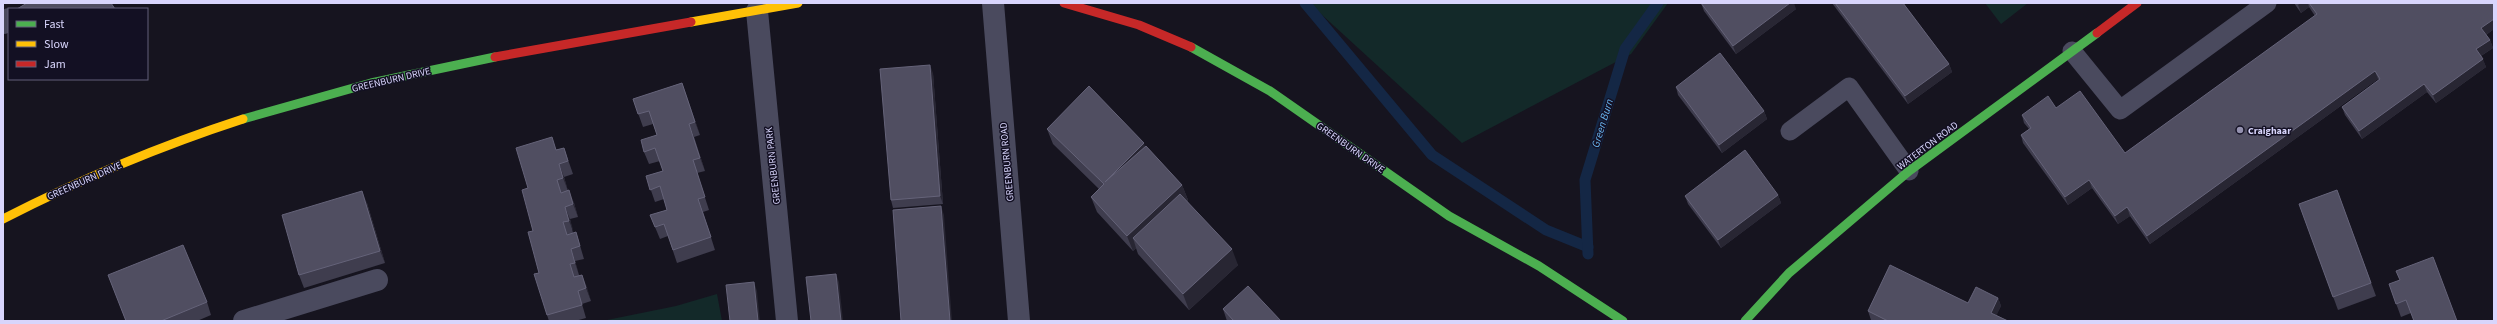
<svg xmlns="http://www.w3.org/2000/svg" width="2497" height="324" font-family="'Source Sans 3',sans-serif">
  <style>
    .green { fill: #132929 }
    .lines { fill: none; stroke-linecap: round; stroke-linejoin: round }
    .stream { stroke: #142745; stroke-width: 11 }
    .lane { stroke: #4a4a5e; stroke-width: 19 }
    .street { stroke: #4a4a5e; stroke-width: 22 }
    .fast { stroke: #4caf50; stroke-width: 9 }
    .slow { stroke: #ffc107; stroke-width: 9 }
    .jam { stroke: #c62828; stroke-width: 9 }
    .wall { fill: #3f3d4e }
    .shaded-wall { fill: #282633 }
    .building { fill: #504e61; stroke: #656379 }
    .poi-dot { fill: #9491af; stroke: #131023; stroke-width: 1.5 }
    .labels { text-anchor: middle; stroke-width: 3; stroke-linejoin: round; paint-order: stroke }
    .street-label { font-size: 10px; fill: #d8d5fc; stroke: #131023 }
    .poi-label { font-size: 10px; font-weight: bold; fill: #d8d5fc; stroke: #131023; text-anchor: start }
    .water-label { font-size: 11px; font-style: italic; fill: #6ab8f4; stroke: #131023 }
  </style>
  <rect width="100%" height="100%" fill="#16141f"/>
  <g class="green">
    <polygon points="1309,3 1668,3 1631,54 1462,143"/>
    <polygon points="1985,3 2028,3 2001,24"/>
    <polygon points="717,294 722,321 602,321 676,306"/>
  </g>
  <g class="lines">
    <g class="stream">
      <polyline points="1305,3 1432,155 1546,230 1588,247"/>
      <polyline points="1588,254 1585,180 1625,49 1658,3"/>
    </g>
    <g class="lane">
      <polyline points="2072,51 2120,110 2267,3"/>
      <polyline points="1790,131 1849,87 1909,171"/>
    </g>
    <g class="street">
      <polyline points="993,3 1019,321"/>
      <polyline points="757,11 787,321"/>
      <polyline points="3,23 9,19"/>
      <polyline points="244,321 377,280"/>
    </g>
    <g class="fast">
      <polyline points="1191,47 1270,91 1449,216 1539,266 1623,321"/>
      <polyline points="243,119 371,83 495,57"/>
      <polyline points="1745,321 1789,273 1909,171 2097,33"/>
    </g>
    <g class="slow">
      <polyline points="691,22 798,3"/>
      <path d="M 3,219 C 81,179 160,146 243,119"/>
    </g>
    <g class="jam">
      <polyline points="1064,3 1139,25 1191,47"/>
      <polyline points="2097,33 2137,3"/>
      <polyline points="495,57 691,22"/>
    </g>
  </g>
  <g class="wall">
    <polygon points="1701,3 1796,9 1736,54 1704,11"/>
    <polygon points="1832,3 1903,3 1949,64 1952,72 1908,104"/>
    <polygon points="2294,3 2494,3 2494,29 2486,35 2490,40 2493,48 2481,56 2486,67 2436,103 2427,92 2362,139 2345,115 2342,107 2379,80 2378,79 2150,244 2130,216 2118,224 2092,188 2068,205 2023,143 2021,135 2029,129 2024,123 2022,115 2056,108 2125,153 2315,16 2309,7 2301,13"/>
    <polygon points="933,73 943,204 893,208 891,200"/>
    <polygon points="682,83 700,135 694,137 705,171 697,173 709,210 703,212 715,250 677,263 668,236 660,239 650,215 667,210 664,199 655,202 646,176 663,171 660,161 649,164 644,152 657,135 653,124 643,127 633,99"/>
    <polygon points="1676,87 1764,111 1767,119 1722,153 1678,95"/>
    <polygon points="1047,129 1145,147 1182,185 1188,200 1187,201 1238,265 1189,310 1138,254 1136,248 1133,251 1097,212 1091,197 1099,189 1053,144"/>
    <polygon points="564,148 573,174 564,177 568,191 574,203 578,217 570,219 573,233 576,232 584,259 575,261 579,275 582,275 591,301 582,304 586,318 575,321 549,321 547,315 539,273 533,231 557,150"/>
    <polygon points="2337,190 2376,296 2338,310 2299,204"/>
    <polygon points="1778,195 1781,203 1721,248 1688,204 1685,196"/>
    <polygon points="367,203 385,263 304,288 299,275"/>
    <polygon points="2433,257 2411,313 2401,317 2389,284 2400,281"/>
    <polygon points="108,275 207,302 211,315 197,321 126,321"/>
    <polygon points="1998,298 2001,306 1996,315 2008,321 1874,321 1871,320 1868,311 1968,303"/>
    <polygon points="1223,309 1281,321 1227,321"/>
  </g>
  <g class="shaded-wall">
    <polygon points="1790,3 1794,3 1796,9 1736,54 1733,46"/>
    <polygon points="2301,3 2308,3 2309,7 2301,13 2298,5"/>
    <polygon points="2494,19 2494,29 2484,36 2481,28"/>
    <polygon points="2490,40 2493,48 2479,57 2476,49"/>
    <polygon points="2483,59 2486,67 2436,103 2433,95"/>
    <polygon points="1949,64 1952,72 1908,104 1905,96"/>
    <polygon points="930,65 933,73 943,204 940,196"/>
    <polygon points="2375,71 2378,79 2150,244 2147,236"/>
    <polygon points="682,83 687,96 700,135 695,122"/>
    <polygon points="2424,84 2427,92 2362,139 2359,131"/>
    <polygon points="1764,111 1767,119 1722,153 1719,145"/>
    <polygon points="689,124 694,137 705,171 700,158"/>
    <polygon points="1144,143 1149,159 1105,182"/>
    <polygon points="559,164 564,177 568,191 563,178"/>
    <polygon points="2089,180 2092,188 2068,205 2065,197"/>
    <polygon points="1182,185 1188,200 1139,245 1133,238 1136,248 1133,251 1127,236"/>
    <polygon points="569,190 574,203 578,217 573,204"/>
    <polygon points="362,191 367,203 385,263 380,251"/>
    <polygon points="1778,195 1781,203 1721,248 1718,240"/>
    <polygon points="698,199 703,212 715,250 711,237"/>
    <polygon points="941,206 944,215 952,321 950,321"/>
    <polygon points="565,207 570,219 574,233 569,221"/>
    <polygon points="2127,207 2130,216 2118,224 2115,216"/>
    <polygon points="571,249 575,261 579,275 575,263"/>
    <polygon points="1232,249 1238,265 1189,310 1183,294"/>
    <polygon points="836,274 839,282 843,321 841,321"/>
    <polygon points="582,275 587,287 591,301 586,288"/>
    <polygon points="754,282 757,291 760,321 758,321"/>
    <polygon points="1998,298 2001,306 1994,321 1991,313"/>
  </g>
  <g class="building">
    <polygon points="27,3 111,3 115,9 17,9"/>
    <polygon points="1701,3 1790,3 1733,46"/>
    <polygon points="1835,3 1903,3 1949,64 1905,96"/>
    <polygon points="2309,3 2494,3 2494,19 2481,28 2490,40 2476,49 2483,59 2433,95 2424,84 2359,131 2342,107 2380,79 2375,71 2147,236 2127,207 2115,216 2089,180 2065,197 2021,135 2031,128 2022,115 2048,96 2056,108 2080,91 2125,153 2317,14"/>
    <polygon points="1720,53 1764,111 1719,145 1676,87"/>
    <polygon points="930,65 940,196 891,200 880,69"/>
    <polygon points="682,83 695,122 689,124 700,158 693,160 705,197 698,199 711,237 673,250 664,224 655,227 650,215 667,210 660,186 650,190 646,176 663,171 655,148 644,152 641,140 657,135 649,111 638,114 633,99"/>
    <polygon points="1089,86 1144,143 1105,182 1146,146 1182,185 1127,236 1091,197 1104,184 1047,129"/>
    <polygon points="552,137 556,150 564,148 568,161 559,164 563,178 557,180 561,193 569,190 573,204 565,207 569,221 563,222 567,235 576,232 580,246 571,249 575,263 570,264 574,277 582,275 586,288 578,291 582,305 547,315 534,274 539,273 528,232 533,231 522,190 528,188 516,148"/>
    <polygon points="1745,150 1778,195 1718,240 1685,196"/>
    <polygon points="2337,190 2371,283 2333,297 2299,204"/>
    <polygon points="362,191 380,251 299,275 282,215"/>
    <polygon points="1180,194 1232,249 1183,294 1133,238"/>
    <polygon points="941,206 950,321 901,321 893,210"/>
    <polygon points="183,245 207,302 161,321 126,321 108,275"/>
    <polygon points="2433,257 2457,321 2414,321 2406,300 2396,304 2389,284 2400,280 2396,271"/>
    <polygon points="1890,265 1968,303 1976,287 1998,298 1991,313 2008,321 1888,321 1868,311"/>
    <polygon points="836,274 841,321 811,321 806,277"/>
    <polygon points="754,282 758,321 730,321 726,285"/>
    <polygon points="1248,286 1281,321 1234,321 1223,309"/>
  </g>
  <circle class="poi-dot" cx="2240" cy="130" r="4"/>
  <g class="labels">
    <g class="street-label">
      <text transform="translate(391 79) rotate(-13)" y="4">GREENBURN DRIVE</text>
      <text transform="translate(1927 145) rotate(-37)" y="4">WATERTON ROAD</text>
      <text transform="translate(1351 147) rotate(35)" y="4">GREENBURN DRIVE</text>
      <text transform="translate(1006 162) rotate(-95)" y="4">GREENBURN ROAD</text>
      <text transform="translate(772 166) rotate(-96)" y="4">GREENBURN PARK</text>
      <text transform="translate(84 180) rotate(-24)" y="4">GREENBURN DRIVE</text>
    </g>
    <g class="poi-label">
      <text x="2248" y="134">Craighaar</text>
    </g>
    <g class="water-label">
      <text transform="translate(1602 123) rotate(-73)" y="4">Green Burn</text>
    </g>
  </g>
  <rect width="2497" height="324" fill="none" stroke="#d8d5fc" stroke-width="8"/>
  <rect x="8" y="8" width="140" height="72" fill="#131023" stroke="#625f7a"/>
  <rect x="16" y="21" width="20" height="6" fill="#4caf50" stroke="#625f7a"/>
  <text x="44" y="28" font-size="12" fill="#d8d5fc">Fast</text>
  <rect x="16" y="41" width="20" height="6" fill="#ffc107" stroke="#625f7a"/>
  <text x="44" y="48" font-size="12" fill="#d8d5fc">Slow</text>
  <rect x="16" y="61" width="20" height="6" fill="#c62828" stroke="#625f7a"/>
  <text x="44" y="68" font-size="12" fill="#d8d5fc">Jam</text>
</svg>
